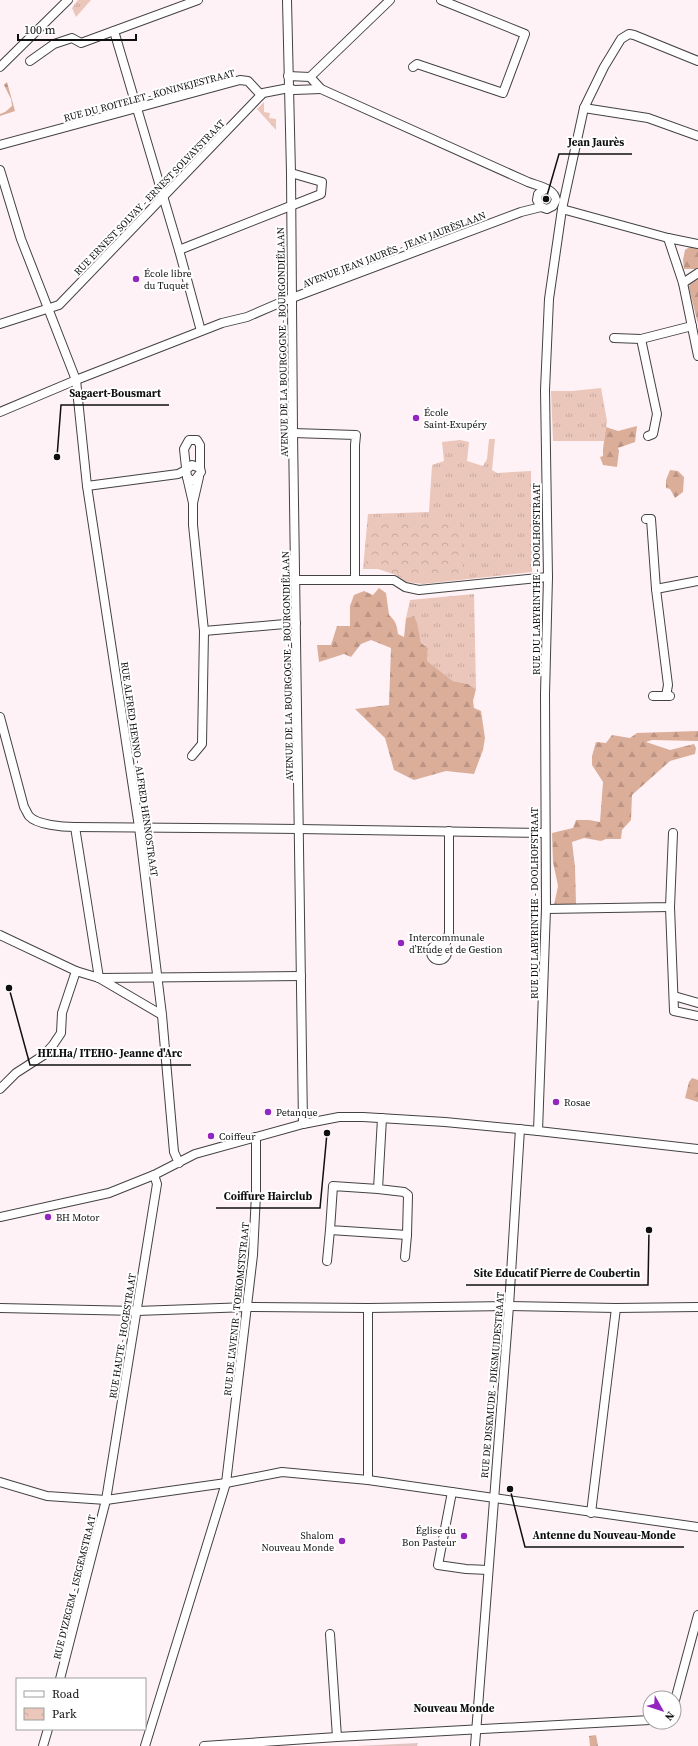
<svg xmlns="http://www.w3.org/2000/svg" width="698" height="1746" font-family="'Source Serif 4',serif">
  <style>
    .grass { fill: url(#grass-tufts) }
    .forest { fill: url(#forest-firs) }
    .cemetery { fill: url(#cemetery-stones) }
    .park { fill: url(#park-crowns) }
    .lines { fill: none; stroke-linecap: round; stroke-linejoin: round }
    .minor-casing { stroke: #424242; stroke-width: 10 }
    .minor { stroke: #fff; stroke-width: 8 }
    .poi-dot { fill: #9426c0; stroke: #fff; stroke-width: 1.5 }
    .labels { text-anchor: middle; stroke-width: 4; stroke-linejoin: round; paint-order: stroke }
    .street-label { font-size: 10px; fill: #0f0f0f; stroke: #fff }
    .poi-label { font-size: 10px; fill: #0f0f0f; stroke: #fff; text-anchor: start }
    .neighbourhood-label { font-size: 11px; font-weight: bold; fill: #0f0f0f; stroke: #fff }
    .leader { fill: none; stroke: #0f0f0f; stroke-width: 1.5 }
    .callout-dot { fill: #0f0f0f; stroke: #fff; stroke-width: 1.5 }
    .callout-label { font-size: 11px; text-anchor: middle; font-weight: bold; fill: #0f0f0f; stroke: #fff; stroke-width: 4; stroke-linejoin: round; paint-order: stroke }
  </style>
  <defs>
    <pattern id="grass-tufts" width="24" height="20" patternUnits="userSpaceOnUse"><rect width="24" height="20" fill="#eac6bb"/><path d="M3 7l-1-3M5 7V3M7 7l1-3M15 17l-1-3M17 17v-4M19 17l1-3" fill="none" stroke="#c8a9a0"/></pattern>
    <pattern id="forest-firs" width="22" height="20" patternUnits="userSpaceOnUse"><rect width="22" height="20" fill="#dbae9a"/><path d="M5 1l3.5 6h-7zM16 11l3.5 6h-7z" fill="#bb9484"/></pattern>
    <pattern id="cemetery-stones" width="16" height="16" patternUnits="userSpaceOnUse"><rect width="16" height="16" fill="#e2c5c2"/><path d="M2 7V4a2 2 0 0 1 4 0v3zM10 15v-3a2 2 0 0 1 4 0v3z" fill="#c1a8a6"/></pattern>
    <pattern id="park-crowns" width="20" height="18" patternUnits="userSpaceOnUse"><rect width="20" height="18" fill="#eac6bb"/><path d="M2 6a3 3 0 1 1 6 0M12 15a3 3 0 1 1 6 0" fill="none" stroke="#c8a9a0"/></pattern>
  </defs>
  <rect width="100%" height="100%" fill="#fff2f7"/>
  <g class="grass">
    <polygon points="78,0 91,0 76,17 72,8"/>
    <polygon points="264,102 264,112 270,113 269,118 276,119 276,130 257,109"/>
    <circle cx="546" cy="199" r="5.5"/>
    <polygon points="601,388 607,421 604,441 553,441 551,391 572,391"/>
    <polygon points="489,439 495,439 492,470 497,473 531,471 532,572 423,584 406,582 396,575 378,569 363,569 368,514 429,512 432,465 444,461 442,442 460,440 469,442 467,461 483,466 487,459"/>
    <polygon points="474,594 476,689 468,684 453,681 427,661 428,648 421,643 413,616 406,618 410,600"/>
  </g>
  <g class="forest">
    <polygon points="7,82 15,111 0,116 0,114 5,112 12,106 11,99 4,85"/>
    <polygon points="691,246 698,248 698,269 684,269 683,260 685,250"/>
    <polygon points="698,276 698,324 689,288 691,280"/>
    <polygon points="637,426 635,442 618,448 619,451 617,467 603,465 600,457 603,456 603,449 606,427 618,431"/>
    <polygon points="670,470 678,471 684,477 683,492 675,498 670,489 666,488 666,480"/>
    <path d="M 379,588 L 386,593 L 389,615 C 396,621 397,626 398,634 L 404,637 L 406,618 L 414,616 L 417,623 L 421,643 L 428,648 L 427,661 L 453,681 L 468,684 L 476,689 L 473,701 L 474,708 L 481,711 L 485,738 L 483,750 L 474,774 L 446,771 L 414,780 L 394,770 L 385,738 L 355,709 L 389,705 L 391,648 L 371,640 L 361,644 L 351,657 L 344,654 L 319,662 L 317,645 L 331,645 L 337,626 L 350,626 L 350,606 L 354,595 L 364,591 L 373,595 Z"/>
    <polygon points="698,731 698,741 652,740 646,742 670,750 694,744 696,748 695,754 670,761 632,795 631,820 622,830 621,839 606,839 601,841 584,838 572,842 575,867 576,904 554,905 558,886 553,862 552,833 573,828 576,820 589,820 600,822 603,782 592,765 592,756 596,742 606,743 612,735 630,738 637,733"/>
    <polygon points="692,1078 698,1080 698,1102 685,1098 689,1082"/>
    <polygon points="596,1735 598,1746 590,1746 589,1736"/>
  </g>
  <polygon class="cemetery" points="418,1743 417,1746 356,1746"/>
  <polygon class="park" points="460,521 463,577 409,579 378,568 365,567 371,524"/>
  <g class="lines">
    <g class="minor-casing">
      <g id="minor">
        <polyline points="287,0 291,173 293,433 303,1124"/>
        <polyline points="114,31 179,250 201,331"/>
        <polyline points="30,61 54,44 72,38 81,43 198,0"/>
        <polyline points="0,67 68,0"/>
        <polyline points="413,67 417,64 503,93 525,34 441,0"/>
        <path d="M 288,76 L 310,77 L 321,89 L 528,182 C 538,186 554,188 556,200 L 553,206 L 547,209 L 541,207 L 537,200 L 538,194 L 545,189"/>
        <polyline points="310,77 390,0"/>
        <polyline points="584,108 648,118 698,136"/>
        <polyline points="0,145 240,80 248,81 261,95"/>
        <polyline points="0,170 21,239 76,380 87,486 139,827 162,1015 174,1152 179,1163"/>
        <polyline points="562,209 668,238 698,244"/>
        <polyline points="668,238 683,283 698,356"/>
        <polyline points="179,250 321,194 322,182 291,173"/>
        <polyline points="683,283 698,273"/>
        <polyline points="0,324 59,305 263,93 289,88 294,90 321,89"/>
        <polyline points="614,338 641,339 692,326"/>
        <polyline points="641,339 657,414 653,434 648,436"/>
        <polyline points="0,412 76,380 222,323 247,317 284,301 521,212 541,207"/>
        <polyline points="293,433 356,435 355,445 355,579"/>
        <polyline points="187,477 193,503 199,477"/>
        <polyline points="87,486 178,474 186,470 192,465 200,468 201,472 195,480 191,480 187,477 184,449 189,440 197,440 200,445 200,468"/>
        <polyline points="646,519 651,519 656,589 668,685 666,696"/>
        <polyline points="296,580 394,580 405,587 419,590 548,577"/>
        <polyline points="656,589 698,581"/>
        <polyline points="204,631 296,623"/>
        <polyline points="653,696 670,696"/>
        <path d="M 0,717 L 24,807 C 26,810 27,813 29,816 C 37,825 63,827 75,827 L 299,829 L 545,833"/>
        <polyline points="192,756 202,744 204,631 193,525 193,503"/>
        <polyline points="75,827 99,978"/>
        <polyline points="670,907 674,1011 698,1016"/>
        <polyline points="546,909 670,907 673,833"/>
        <polyline points="0,935 76,971 99,978 162,1015"/>
        <circle cx="439" cy="952" r="8"/>
        <polyline points="445,946 449,933 449,831"/>
        <polyline points="99,978 301,976"/>
        <polyline points="674,996 698,1003"/>
        <polyline points="0,1089 16,1073 44,1055 53,1045 61,1033 62,1013 76,971"/>
        <polyline points="538,1131 546,909 545,694 548,577 545,390 549,299 562,209 584,108 604,67 621,39 629,34 634,35 698,61"/>
        <polyline points="378,1189 333,1186 330,1230 407,1235 408,1195 404,1192 378,1189 382,1118"/>
        <polyline points="0,1217 109,1193 154,1175 195,1154 303,1124 339,1117 363,1117 445,1122 538,1131 698,1149"/>
        <polyline points="405,1257 407,1235"/>
        <polyline points="327,1261 330,1230"/>
        <polyline points="0,1308 137,1311 248,1307 368,1308 509,1306 616,1308 698,1307"/>
        <polyline points="368,1480 368,1308"/>
        <polyline points="0,1482 47,1496 106,1500 226,1483 282,1472 368,1480 698,1527"/>
        <polyline points="452,1492 438,1565 466,1569 488,1570"/>
        <polyline points="591,1513 616,1308"/>
        <polyline points="330,1634 337,1737"/>
        <polyline points="60,1679 106,1500 157,1184 154,1175"/>
        <polyline points="674,1704 698,1615"/>
        <polyline points="43,1746 48,1729"/>
        <polyline points="145,1746 226,1483 253,1255 256,1194 256,1137"/>
        <polyline points="204,1746 337,1737 650,1720"/>
        <polyline points="475,1746 509,1306 520,1129"/>
      </g>
    </g>
    <use href="#minor" class="minor"/>
  </g>
  <g class="poi-dot">
    <circle cx="136" cy="279" r="4"/>
    <circle cx="416" cy="418" r="4"/>
    <circle cx="401" cy="943" r="4"/>
    <circle cx="556" cy="1102" r="4"/>
    <circle cx="268" cy="1112" r="4"/>
    <circle cx="211" cy="1136" r="4"/>
    <circle cx="48" cy="1217" r="4"/>
    <circle cx="464" cy="1536" r="4"/>
    <circle cx="342" cy="1541" r="4"/>
  </g>
  <g class="labels">
    <g class="street-label">
      <text transform="translate(149 95) rotate(-15)" y="4">RUE DU ROITELET - KONINKJESTRAAT</text>
      <text transform="translate(149 197) rotate(-46)" y="4">RUE ERNEST SOLVAY - ERNEST SOLVAYSTRAAT</text>
      <text transform="translate(394 249) rotate(-21)" y="4">AVENUE JEAN JAURÈS - JEAN JAURÈSLAAN</text>
      <text transform="translate(282 342) rotate(-91)" y="4">AVENUE DE LA BOURGOGNE - BOURGONDIËLAAN</text>
      <text transform="translate(536 579) rotate(-90)" y="4">RUE DU LABYRINTHE - DOOLHOFSTRAAT</text>
      <text transform="translate(287 666) rotate(-91)" y="4">AVENUE DE LA BOURGOGNE - BOURGONDIËLAAN</text>
      <text transform="translate(140 769) rotate(82)" y="4">RUE ALFRED HENNO - ALFRED HENNOSTRAAT</text>
      <text transform="translate(534 903) rotate(-90)" y="4">RUE DU LABYRINTHE - DOOLHOFSTRAAT</text>
      <text transform="translate(236 1309) rotate(-84)" y="4">RUE DE L'AVENIR - TOEKOMSTSTRAAT</text>
      <text transform="translate(122 1336) rotate(-81)" y="4">RUE HAUTE - HOGESTRAAT</text>
      <text transform="translate(492 1385) rotate(-85)" y="4">RUE DE DISKMUDE - DIKSMUIDESTRAAT</text>
      <text transform="translate(74 1587) rotate(-76)" y="4">RUE D'IZEGEM - ISEGEMSTRAAT</text>
    </g>
    <g class="poi-label">
      <text x="144" y="277">École libre<tspan x="144" dy="12">du Tuquet</tspan></text>
      <text x="424" y="416">École<tspan x="424" dy="12">Saint-Exupéry</tspan></text>
      <text x="409" y="941">Intercommunale<tspan x="409" dy="12">d’Etude et de Gestion</tspan></text>
      <text x="564" y="1106">Rosae</text>
      <text x="276" y="1116">Petanque</text>
      <text x="219" y="1140">Coiffeur</text>
      <text x="56" y="1221">BH Motor</text>
      <text x="456" y="1534" text-anchor="end">Église du<tspan x="456" dy="12">Bon Pasteur</tspan></text>
      <text x="334" y="1539" text-anchor="end">Shalom<tspan x="334" dy="12">Nouveau Monde</tspan></text>
    </g>
    <g class="neighbourhood-label">
      <text x="454" y="1712">Nouveau Monde</text>
    </g>
  </g>
  <path class="leader" d="M546 199L559 154H632M57 457L61 405H169M9 988L30 1065H191M327 1133L320 1208H216M649 1230L648 1285H466M510 1489L525 1547H684"/>
  <g class="callout-dot">
    <circle cx="546" cy="199" r="4"/>
    <circle cx="57" cy="457" r="4"/>
    <circle cx="9" cy="988" r="4"/>
    <circle cx="327" cy="1133" r="4"/>
    <circle cx="649" cy="1230" r="4"/>
    <circle cx="510" cy="1489" r="4"/>
  </g>
  <g class="callout-label">
    <text x="596" y="146">Jean Jaurès</text>
    <text x="115" y="397">Sagaert-Bousmart</text>
    <text x="110" y="1057">HELHa/ ITEHO- Jeanne d'Arc</text>
    <text x="268" y="1200">Coiffure Hairclub</text>
    <text x="557" y="1277">Site Educatif Pierre de Coubertin</text>
    <text x="604" y="1539">Antenne du Nouveau-Monde</text>
  </g>
  <rect x="16" y="1678" width="130" height="52" fill="#ffffff" stroke="#9f9f9f"/>
  <rect x="24" y="1691" width="20" height="6" fill="#ffffff" stroke="#9f9f9f"/>
  <text x="52" y="1698" font-size="12" fill="#0f0f0f">Road</text>
  <rect x="24" y="1708" width="20" height="12" fill="url(#park-crowns)" stroke="#9f9f9f"/>
  <text x="52" y="1718" font-size="12" fill="#0f0f0f">Park</text>
  <g transform="translate(662 1710) rotate(129)"><circle r="19" fill="#ffffff" stroke="#9f9f9f"/>
  <path d="M0-3L7 15L0 10L-7 15Z" fill="#9426c0"/>
  <text y="-6" font-size="11" font-weight="bold" text-anchor="middle" fill="#0f0f0f">N</text>
  </g>
  <path d="M18 34v6h118v-6" fill="none" stroke="#0f0f0f" stroke-width="2"/>
  <text x="24" y="34" font-size="12" fill="#0f0f0f" stroke="#ffffff" stroke-width="3" paint-order="stroke">100 m</text>
</svg>
